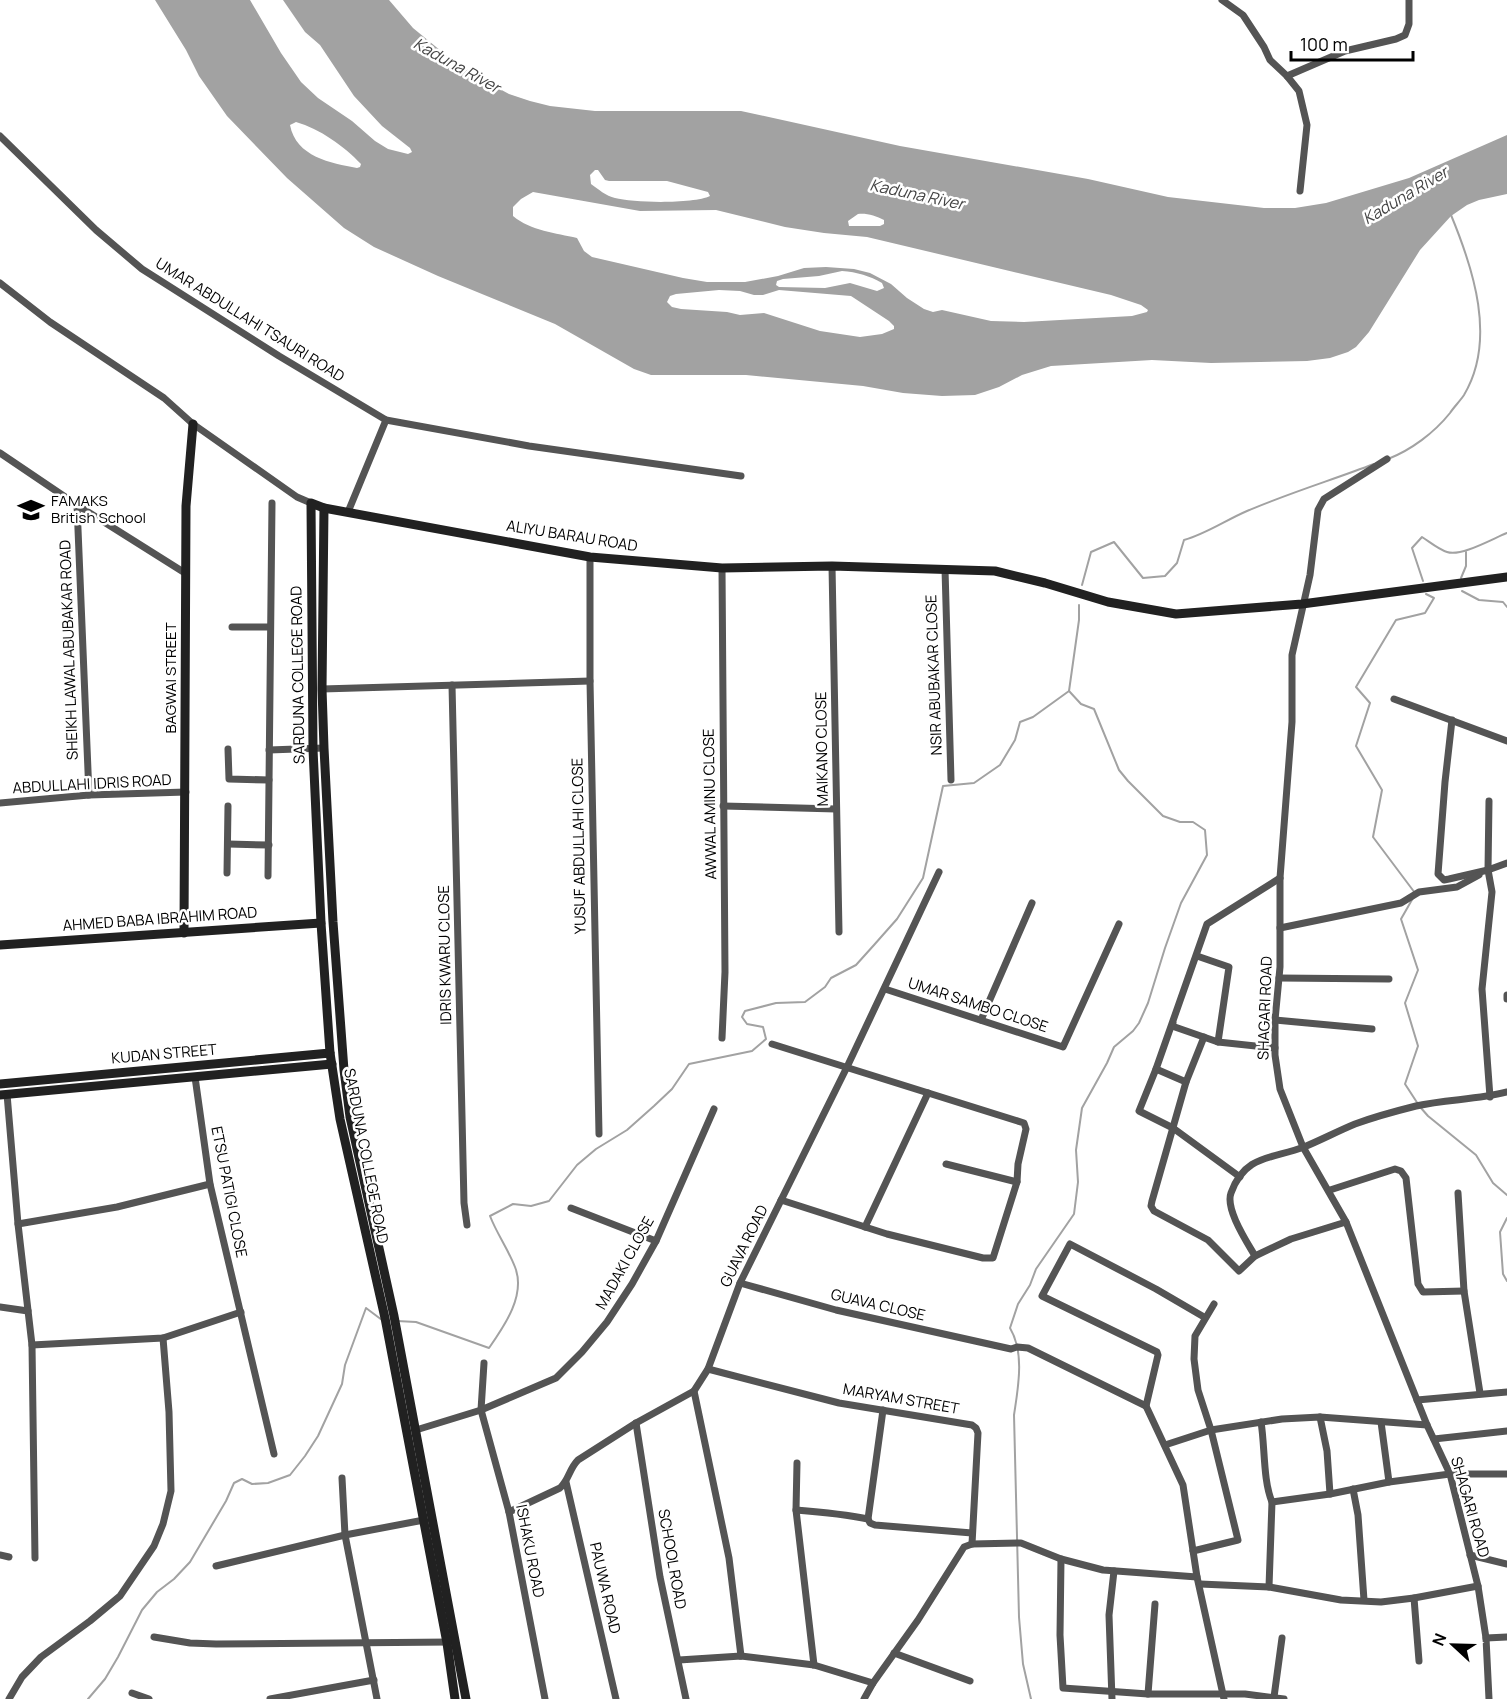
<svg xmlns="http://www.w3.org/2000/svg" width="1507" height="1699" font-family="Manrope,sans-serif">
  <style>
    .water { fill: #a2a2a2; fill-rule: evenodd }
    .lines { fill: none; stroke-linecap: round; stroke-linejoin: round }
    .stream { stroke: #a2a2a2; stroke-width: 2 }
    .street { stroke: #545454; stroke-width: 7 }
    .secondary { stroke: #212121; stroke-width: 9 }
    .labels { text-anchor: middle; stroke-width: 5; stroke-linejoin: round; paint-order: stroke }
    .street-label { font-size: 15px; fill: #000; stroke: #fff }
    .poi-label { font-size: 15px; fill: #000; stroke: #fff; text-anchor: start }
    .water-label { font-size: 16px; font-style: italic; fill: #434343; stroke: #fff }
  </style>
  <rect width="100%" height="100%" fill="#fff"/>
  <path class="water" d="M 155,0 L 250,0 L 281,53 L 301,82 L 318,98 L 352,121 L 375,141 L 388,149 L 408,154 L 412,152 L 410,148 L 382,126 L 354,96 L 320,45 L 305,32 L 283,0 L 389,0 L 413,28 L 452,60 L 485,81 L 509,94 L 530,101 L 550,106 L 595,111 L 741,111 L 900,146 L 1088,179 L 1168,197 L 1264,208 L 1295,208 L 1326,203 L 1409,178 L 1507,135 L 1507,194 L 1479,200 L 1467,205 L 1451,216 L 1420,250 L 1369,332 L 1356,347 L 1348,352 L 1330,358 L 1307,361 L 1211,363 L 1152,360 L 1051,366 L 1022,375 L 999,387 L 975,395 L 942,396 L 903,393 L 863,386 L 746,375 L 651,375 L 634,369 L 555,324 L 438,276 L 374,247 L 344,228 L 287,178 L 227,116 L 199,76 L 186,50 ZM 296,122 C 320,129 344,146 361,164 L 360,167 L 357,168 C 331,163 296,157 290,125 ZM 595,170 L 598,170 L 605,180 L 609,181 L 667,181 L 708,192 L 710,196 C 694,204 633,203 615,198 C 606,196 598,189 591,184 L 590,175 ZM 533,192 L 640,211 L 716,210 L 785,227 L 824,233 L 867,237 L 1111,295 L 1141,305 L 1148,310 L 1147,312 L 1132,316 L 1024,322 L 991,321 L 942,310 L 933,312 L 924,309 L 907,298 L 891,284 L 870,273 L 854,269 L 826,267 L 804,268 L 778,276 L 745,282 L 707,282 L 683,278 L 592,257 L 584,251 L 577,238 C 556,233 531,231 513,216 L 513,207 L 521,199 ZM 858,214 C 867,213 876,216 884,220 L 884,224 L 880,226 L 849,226 L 848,221 ZM 842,271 C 857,272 870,276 882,283 L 884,288 L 877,291 L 850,283 L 825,288 L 779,287 L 776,285 L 777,281 L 783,279 L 819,276 ZM 719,290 L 740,291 L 754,295 L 763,295 L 779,290 L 851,296 L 889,321 L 894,326 L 894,329 L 882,334 L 860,337 L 820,331 L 764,313 L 740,315 L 727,312 L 681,309 L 672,307 L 667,302 L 670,296 L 676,294 Z"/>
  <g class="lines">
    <g class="stream">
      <path d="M 1388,459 C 1411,450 1434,433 1450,413 C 1454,407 1460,401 1464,395 C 1497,340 1473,268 1451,215"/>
      <polyline points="1461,578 1466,566 1466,552"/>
      <path d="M 1423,581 L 1412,548 L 1422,537 C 1430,542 1438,549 1447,552 C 1461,557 1492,539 1507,533"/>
      <path d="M 1082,585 L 1091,552 L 1114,542 L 1143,578 L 1165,576 L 1177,563 L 1184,540 C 1206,534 1226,520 1247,511 C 1289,493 1332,480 1374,464"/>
      <polyline points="1462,591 1479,600 1503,602 1507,607"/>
      <polyline points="1415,893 1373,837 1382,790 1356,746 1370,703 1356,687 1396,620 1425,613 1434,598 1426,594"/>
      <polyline points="1413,898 1401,919 1418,970 1405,1003 1418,1046 1405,1084 1418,1104"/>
      <polyline points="1421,1108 1428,1116 1476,1155 1493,1183 1507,1195"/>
      <polyline points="1507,1218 1500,1232 1503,1274 1507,1281"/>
      <path d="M 397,1321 L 416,1322 L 489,1348 C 505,1325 526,1295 515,1267 C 508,1249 497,1234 490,1216 L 513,1204 L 531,1206 L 549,1201 L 577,1165 L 596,1149 L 627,1130 L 654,1106 L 672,1089 L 689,1064 L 752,1051 L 766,1039 L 763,1027 L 747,1024 L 742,1017 L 745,1011 L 776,1003 L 805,1002 L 825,987 L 831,978 L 856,965 L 874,945 L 897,919 L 923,878 L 943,786 L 974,783 L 1000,765 L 1015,740 L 1020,722 L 1033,717 L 1069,691 L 1079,620 L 1079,605"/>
      <polyline points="88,1699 105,1679 118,1657 142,1610 157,1592 174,1579 190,1562 226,1501 234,1483 242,1479 252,1484 268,1483 290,1475 305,1456 318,1436 342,1384 345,1365 366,1308 382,1320"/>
      <path d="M 1031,1699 L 1023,1664 L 1019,1617 L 1014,1415 C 1018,1388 1025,1353 1010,1328 L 1018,1304 L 1030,1285 L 1036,1269 L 1074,1214 L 1078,1182 L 1076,1150 L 1082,1108 L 1107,1063 L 1114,1047 L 1133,1031 L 1139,1023 L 1148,1003 L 1165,948 L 1181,903 L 1207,855 L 1205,830 L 1193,822 L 1180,822 L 1163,816 L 1128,781 L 1119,770 L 1094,709 L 1081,704 L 1069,691"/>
    </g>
    <g class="street">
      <polyline points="1222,0 1243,15 1264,47 1270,60 1287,76 1299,91 1307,125 1300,191"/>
      <polyline points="1287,76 1345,51 1396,39 1405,35 1409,24 1409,0"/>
      <polyline points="0,136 96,230 142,269 279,356 386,420 529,446 741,476"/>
      <polyline points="0,283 50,322 164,398 193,424 297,497 311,503"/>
      <polyline points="0,453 77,505 185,573"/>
      <polyline points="1387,459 1324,499 1318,510 1310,575 1292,655 1292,722 1280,878 1280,967 1275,1020 1275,1055 1280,1089 1303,1147 1346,1222 1427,1425 1450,1474 1478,1586 1486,1638 1489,1699"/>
      <polyline points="77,505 89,795"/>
      <polyline points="348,512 386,420"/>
      <polyline points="590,557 590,681 599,1134"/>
      <polyline points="832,566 839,932"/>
      <polyline points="945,569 951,780"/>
      <polyline points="232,627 270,627"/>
      <polyline points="452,685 464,1203 467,1225"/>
      <polyline points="322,689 590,681"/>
      <polyline points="1394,699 1507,741"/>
      <polyline points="1452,720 1445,782 1438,874 1444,880 1449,879 1488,870 1507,863"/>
      <polyline points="228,749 229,779 269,780"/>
      <polyline points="269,750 324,748"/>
      <polyline points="1489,801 1488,870 1492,892 1482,989 1490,1097"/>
      <polyline points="0,803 89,795 186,792"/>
      <polyline points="723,806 836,809"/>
      <polyline points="228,844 269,845"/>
      <polyline points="227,873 228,806"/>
      <polyline points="268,876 272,503"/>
      <polyline points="1280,928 1401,903 1419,892 1457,887 1479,875"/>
      <polyline points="1197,956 1229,967 1218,1042"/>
      <polyline points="1279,978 1389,979"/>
      <polyline points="885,989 1063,1047 1119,924"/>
      <polyline points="1507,995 1507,999"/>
      <polyline points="981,1020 1032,903"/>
      <polyline points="1275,1020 1372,1029"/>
      <polyline points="1173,1023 1172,1026 1218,1042 1275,1048"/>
      <polyline points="1204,1037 1186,1082 1152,1201 1151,1206 1154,1211 1208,1240 1239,1271 1255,1256 1291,1239 1346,1222"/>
      <polyline points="722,1038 725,972 722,568"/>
      <polyline points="772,1044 1024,1123 1026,1129 1018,1164 1017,1182 993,1258 983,1258 887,1234 781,1200"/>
      <polyline points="1156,1069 1186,1082"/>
      <polyline points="195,1077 210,1184 274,1454"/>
      <polyline points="7,1094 18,1224 32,1345 35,1558"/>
      <polyline points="946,1164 1017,1182"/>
      <polyline points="1240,1177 1173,1128 1139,1111 1156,1069 1207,924 1280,878"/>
      <polyline points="1330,1190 1395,1169 1401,1171 1406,1178 1418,1284 1423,1292 1464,1291"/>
      <polyline points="1458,1193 1464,1291 1480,1393"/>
      <polyline points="571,1208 656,1241"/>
      <polyline points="18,1224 117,1207 210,1184"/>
      <polyline points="865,1227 928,1093"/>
      <path d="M 1255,1256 C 1247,1242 1225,1209 1231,1193 C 1245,1154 1273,1159 1304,1147 C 1321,1140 1338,1131 1355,1124 C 1374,1117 1396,1111 1416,1106 C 1446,1099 1477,1100 1507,1092"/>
      <polyline points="740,1283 836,1310 1011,1349 1017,1347 1028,1348 1146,1406 1183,1485 1197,1577 1224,1699"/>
      <polyline points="0,1307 28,1311"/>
      <polyline points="32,1345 163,1338 241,1312"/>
      <polyline points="484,1363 481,1410 509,1512 545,1699"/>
      <polyline points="708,1369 839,1403 972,1425 976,1428 978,1433 972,1544"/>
      <polyline points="1417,1400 1507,1392"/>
      <polyline points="1146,1406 1158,1355 1157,1352 1042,1296 1070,1244 1156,1289 1204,1317"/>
      <polyline points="1320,1417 1327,1451 1330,1494"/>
      <path d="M 1261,1422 C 1265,1446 1263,1481 1272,1502 L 1269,1587"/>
      <polyline points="1381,1422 1389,1482"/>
      <polyline points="636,1423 660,1577 686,1699"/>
      <polyline points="416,1430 481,1410 556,1378 582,1352 607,1322 632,1284 656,1241 714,1109"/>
      <polyline points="1434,1439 1507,1431"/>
      <polyline points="1165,1445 1211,1430 1282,1419 1320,1417 1427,1425"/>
      <polyline points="797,1463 796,1510 814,1665"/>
      <polyline points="342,1478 345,1535 377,1699"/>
      <polyline points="566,1482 616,1699"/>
      <polyline points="1353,1489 1358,1515 1364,1600"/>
      <polyline points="1272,1502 1330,1494 1389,1482 1450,1474 1507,1474"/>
      <path d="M 796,1510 C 821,1512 844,1514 868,1519 L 870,1523 L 875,1525 L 972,1533"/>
      <path d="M 509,1512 L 560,1488 C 569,1480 569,1469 578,1460 L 636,1423 L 694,1391"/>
      <polyline points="868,1519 883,1410"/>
      <polyline points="1193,1551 1238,1540 1211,1430 1198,1390 1194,1359 1195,1336 1214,1304"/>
      <polyline points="0,1555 9,1557"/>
      <polyline points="1470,1555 1507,1564"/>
      <polyline points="1061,1559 1060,1635 1063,1688 1148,1694 1245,1694 1284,1699"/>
      <polyline points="216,1566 345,1535 424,1520"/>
      <polyline points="1200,1584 1269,1587 1341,1600 1381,1602 1414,1598 1478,1586"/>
      <polyline points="1414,1598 1419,1661"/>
      <polyline points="154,1637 190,1643 216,1644 451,1642"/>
      <polyline points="1486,1638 1507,1637"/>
      <polyline points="894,1653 970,1681"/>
      <polyline points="741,1656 729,1558 694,1391 708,1369 740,1283 847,1067 939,872"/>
      <polyline points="679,1660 741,1656 814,1665 873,1683"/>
      <polyline points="132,1693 149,1699"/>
      <polyline points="1148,1694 1155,1604"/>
      <polyline points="1274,1697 1282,1638"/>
      <polyline points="9,1699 22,1677 41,1657 90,1621 120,1596 154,1546 163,1524 171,1491 169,1412 163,1338"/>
      <polyline points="270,1699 374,1680"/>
      <polyline points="864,1699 873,1683 918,1620 964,1547 972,1544 1021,1543 1061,1559 1103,1570 1197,1577"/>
      <polyline points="1112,1699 1109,1615 1114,1571"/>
    </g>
    <g class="secondary">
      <polyline points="324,508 322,689 324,748 333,922 344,1070 350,1117 394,1316 466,1699"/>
      <polyline points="184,933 186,506 193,424"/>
      <polyline points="0,945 321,923"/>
      <polyline points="0,1084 330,1053"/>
      <polyline points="0,1095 332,1064"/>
      <polyline points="455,1699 447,1643 385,1318 340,1119 330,1053 321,923 313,749 311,503 324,508 590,557 722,568 832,566 995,571 1045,583 1108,602 1176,614 1302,604 1507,577"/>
    </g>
  </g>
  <defs>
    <g id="school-bare" transform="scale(2.07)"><path d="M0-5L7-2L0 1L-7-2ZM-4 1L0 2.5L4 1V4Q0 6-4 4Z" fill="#000" stroke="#fff" stroke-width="2.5" paint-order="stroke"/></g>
  </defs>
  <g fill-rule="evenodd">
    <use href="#school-bare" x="31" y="510"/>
  </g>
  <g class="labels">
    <g class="street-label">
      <text transform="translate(250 320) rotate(32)" y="5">UMAR ABDULLAHI TSAURI ROAD</text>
      <text transform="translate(572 536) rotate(9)" y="5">ALIYU BARAU ROAD</text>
      <text transform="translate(69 650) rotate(-92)" y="5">SHEIKH LAWAL ABUBAKAR ROAD</text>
      <text transform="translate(298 675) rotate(-91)" y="5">SARDUNA COLLEGE ROAD</text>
      <text transform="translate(934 675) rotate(-92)" y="5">NSIR ABUBAKAR CLOSE</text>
      <text transform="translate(171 678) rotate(-90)" y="5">BAGWAI STREET</text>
      <text transform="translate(822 749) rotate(-91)" y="5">MAIKANO CLOSE</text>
      <text transform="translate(92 784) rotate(-3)" y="5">ABDULLAHI IDRIS ROAD</text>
      <text transform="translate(710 804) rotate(-91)" y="5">AWWAL AMINU CLOSE</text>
      <text transform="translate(579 846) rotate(-91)" y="5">YUSUF ABDULLAHI CLOSE</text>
      <text transform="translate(160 919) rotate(-4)" y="5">AHMED BABA IBRAHIM ROAD</text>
      <text transform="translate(445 955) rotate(-91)" y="5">IDRIS KWARU CLOSE</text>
      <text transform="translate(978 1005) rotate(18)" y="5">UMAR SAMBO CLOSE</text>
      <text transform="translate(1265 1008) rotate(-88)" y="5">SHAGARI ROAD</text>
      <text transform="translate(164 1054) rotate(-5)" y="5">KUDAN STREET</text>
      <text transform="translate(366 1156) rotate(79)" y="5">SARDUNA COLLEGE ROAD</text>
      <text transform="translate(229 1192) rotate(79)" y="5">ETSU PATIGI CLOSE</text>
      <text transform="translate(744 1246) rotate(-64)" y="5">GUAVA ROAD</text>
      <text transform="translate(625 1263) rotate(-61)" y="5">MADAKI CLOSE</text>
      <text transform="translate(878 1305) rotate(13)" y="5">GUAVA CLOSE</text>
      <text transform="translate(901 1399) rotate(10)" y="5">MARYAM STREET</text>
      <text transform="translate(1470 1507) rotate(74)" y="5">SHAGARI ROAD</text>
      <text transform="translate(530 1551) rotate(79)" y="5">ISHAKU ROAD</text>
      <text transform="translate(672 1559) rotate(80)" y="5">SCHOOL ROAD</text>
      <text transform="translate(605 1588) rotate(77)" y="5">PAUWA ROAD</text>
    </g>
    <g class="poi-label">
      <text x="51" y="506">FAMAKS<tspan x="51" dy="17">British School</tspan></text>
    </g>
    <g class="water-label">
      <text transform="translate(457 65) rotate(29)" y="6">Kaduna River</text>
      <text transform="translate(917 194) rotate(12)" y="6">Kaduna River</text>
      <text transform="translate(1405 195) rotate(-31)" y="6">Kaduna River</text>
    </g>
  </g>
  <g transform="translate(1453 1645) rotate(292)" stroke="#ffffff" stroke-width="4.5" paint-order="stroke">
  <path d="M0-4.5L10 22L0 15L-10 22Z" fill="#000000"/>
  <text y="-9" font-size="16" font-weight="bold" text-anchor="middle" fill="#000000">N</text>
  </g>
  <path d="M1291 51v9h122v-9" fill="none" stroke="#000000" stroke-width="3"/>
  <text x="1300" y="51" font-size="18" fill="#000000" stroke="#ffffff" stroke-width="4.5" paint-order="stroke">100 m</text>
</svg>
